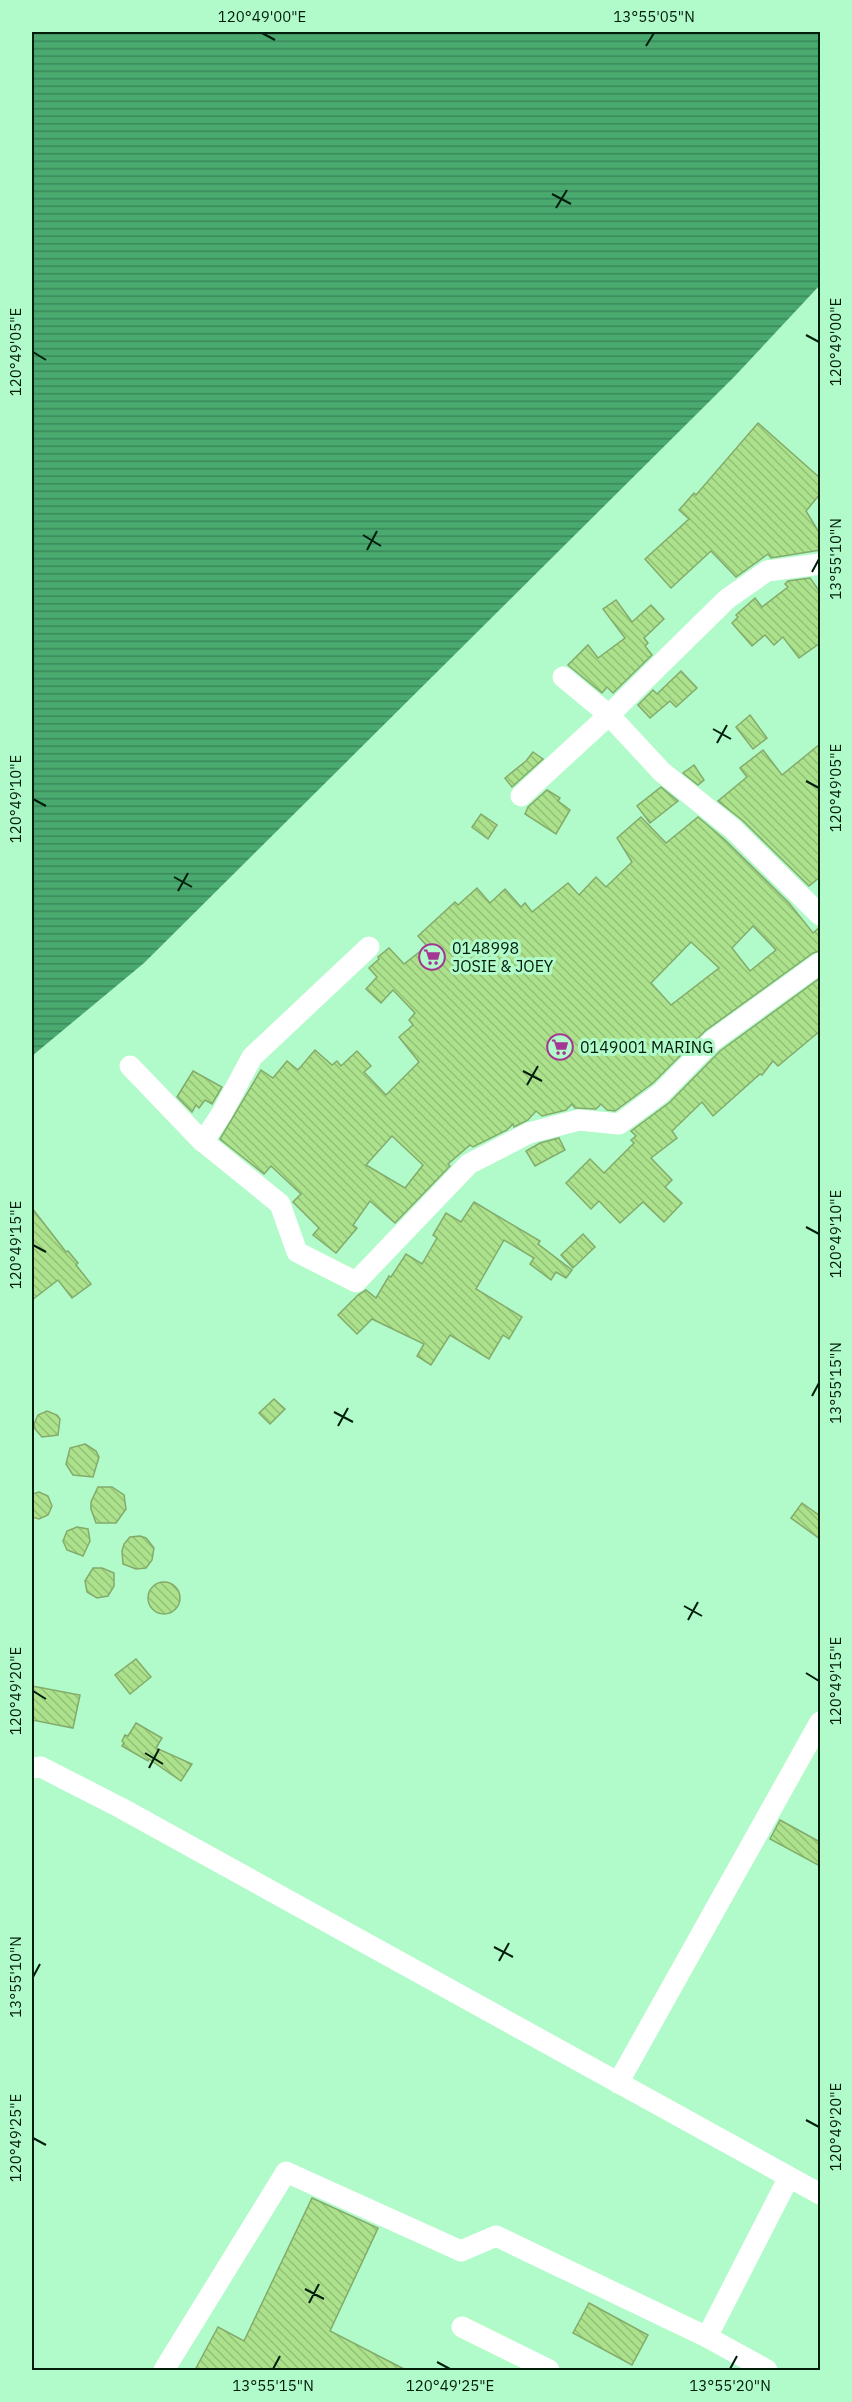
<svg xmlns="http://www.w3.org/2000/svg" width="852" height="2402" font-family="'IBM Plex Sans',sans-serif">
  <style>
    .water { fill: url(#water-rules) }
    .building { fill: url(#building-back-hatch); stroke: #83ab6b; stroke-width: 1.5; fill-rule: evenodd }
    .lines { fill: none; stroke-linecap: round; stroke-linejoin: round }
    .minor { stroke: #fff; stroke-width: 21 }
    .ticks { fill: none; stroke: #011d0c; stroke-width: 2 }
    .labels { text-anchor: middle; stroke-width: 6; stroke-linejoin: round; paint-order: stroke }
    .poi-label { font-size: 16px; fill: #011d0c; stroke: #b1fac9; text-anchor: start }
    .neatline { fill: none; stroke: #011d0c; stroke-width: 2 }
    .ticks-label { font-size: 15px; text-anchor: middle; fill: #011d0c }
  </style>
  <defs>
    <pattern id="water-rules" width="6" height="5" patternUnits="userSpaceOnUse" patternTransform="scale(1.5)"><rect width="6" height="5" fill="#49a96f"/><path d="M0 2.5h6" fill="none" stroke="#3a895a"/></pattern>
    <pattern id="building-back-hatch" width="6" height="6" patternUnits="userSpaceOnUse" patternTransform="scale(1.5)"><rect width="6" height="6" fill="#ade28d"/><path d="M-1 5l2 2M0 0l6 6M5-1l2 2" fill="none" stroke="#93c178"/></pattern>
  </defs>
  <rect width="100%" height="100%" fill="#b1fac9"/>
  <polygon class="water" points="32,32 820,32 820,285 734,377 144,963 32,1056"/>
  <g class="building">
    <polygon points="758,423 820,478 820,494 806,511 820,534 820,550 771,558 768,554 736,577 711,551 671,588 645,559 689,519 679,510 694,493 696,495"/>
    <polygon points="810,578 820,592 820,643 799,658 783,637 774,645 765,635 752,646 732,623 738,617 736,615 755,598 762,607 788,587 785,584 788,581"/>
    <polygon points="616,600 632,622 651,605 664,619 644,638 648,643 645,646 652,655 613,693 607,687 602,693 568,665 588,645 598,658 625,638 603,609"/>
    <polygon points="681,671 697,688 676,707 670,701 650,718 638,705 653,690 657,694"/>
    <polygon points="750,715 767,738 753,749 736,727"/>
    <polygon points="820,744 820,877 809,886 742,820 718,801 747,777 740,768 763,750 782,775"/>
    <polygon points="533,752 543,759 512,787 505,778 526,761"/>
    <polygon points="694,765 704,780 698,785 683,773"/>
    <polygon points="661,787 678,801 650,823 637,806"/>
    <polygon points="547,790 560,798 558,801 570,810 556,834 525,814 528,807"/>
    <polygon points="481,814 497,825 488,839 472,827"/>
    <path d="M 641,817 L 666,843 L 698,817 L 724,839 L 789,903 L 813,933 L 820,927 L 820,951 L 813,953 L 705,1031 L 653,1083 L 615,1111 L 607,1110 L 601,1104 L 596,1109 L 575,1108 L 572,1104 L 566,1110 L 542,1116 L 536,1111 L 528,1120 L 514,1127 L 513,1124 L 507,1130 L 473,1147 L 470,1145 L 448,1164 L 450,1166 L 395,1223 L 370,1201 L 353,1225 L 357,1228 L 336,1253 L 313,1235 L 319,1228 L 293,1202 L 301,1194 L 271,1166 L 264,1174 L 220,1139 L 261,1070 L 273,1078 L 287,1061 L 298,1070 L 315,1050 L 332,1065 L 337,1061 L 341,1066 L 357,1051 L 371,1066 L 364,1072 L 386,1095 L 419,1062 L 399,1037 L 413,1025 L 409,1020 L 415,1013 L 393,990 L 381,1003 L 366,989 L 377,977 L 369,968 L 379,959 L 378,957 L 389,948 L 404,964 L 427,946 L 418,936 L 455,902 L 458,905 L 477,888 L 490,903 L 505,889 L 521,907 L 525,903 L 532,912 L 568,883 L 579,895 L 596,877 L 606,887 L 632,862 L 617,838 ZM 753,926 L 776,950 L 750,971 L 732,948 ZM 691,942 L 719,968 L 671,1005 L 651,983 ZM 392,1136 L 423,1165 L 405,1188 L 366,1165 Z"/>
    <polygon points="820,978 820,1031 778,1066 773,1061 762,1075 760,1074 713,1116 702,1102 672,1131 677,1138 651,1158 672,1180 665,1187 682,1203 664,1222 643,1202 620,1223 599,1201 591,1209 566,1183 590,1159 604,1173 634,1143 631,1140 636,1136 631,1131 670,1102 720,1051"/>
    <polygon points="193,1071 222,1087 212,1104 205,1100 199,1108 196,1105 192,1112 177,1097"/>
    <polygon points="559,1138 565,1150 535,1166 526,1151 540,1143"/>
    <polygon points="474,1202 540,1241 538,1244 572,1270 566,1278 556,1272 551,1280 530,1264 534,1258 504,1240 476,1289 522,1317 509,1339 503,1335 489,1359 450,1335 431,1365 417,1356 424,1344 372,1319 357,1334 338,1315 358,1295 366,1290 376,1298 389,1276 391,1277 406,1254 422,1264 437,1238 433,1235 446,1213 461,1222"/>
    <polygon points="32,1208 66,1252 68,1251 78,1263 76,1265 91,1284 72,1298 58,1280 32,1300"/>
    <polygon points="583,1234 595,1247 573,1268 561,1255"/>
    <polygon points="274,1399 285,1409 270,1424 259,1413"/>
    <polygon points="47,1411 57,1415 60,1419 58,1435 42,1437 35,1429 34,1424 38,1415"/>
    <polygon points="85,1444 96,1451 99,1457 93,1477 73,1475 66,1464 70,1448"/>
    <polygon points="98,1487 112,1487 124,1495 126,1509 116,1523 96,1523 91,1509 91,1502"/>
    <polygon points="39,1492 48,1496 52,1506 48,1515 39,1519 32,1517 32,1494"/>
    <polygon points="802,1503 820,1516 820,1539 791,1518"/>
    <polygon points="77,1527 88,1529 90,1541 83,1556 67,1550 63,1541 67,1531"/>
    <polygon points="140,1536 146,1538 154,1548 152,1560 146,1568 136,1569 123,1564 122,1551 124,1544 130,1537"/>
    <polygon points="93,1568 102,1568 114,1573 114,1586 108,1596 97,1598 87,1592 85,1581"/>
    <circle cx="164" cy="1598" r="16"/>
    <polygon points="136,1659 151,1677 130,1694 115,1675"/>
    <polygon points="32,1686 80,1695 73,1728 32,1720"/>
    <polygon points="136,1723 162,1738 156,1748 192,1764 181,1781 149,1759 148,1761 122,1746 124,1743 122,1741 125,1735 128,1736"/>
    <polygon points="780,1820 820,1842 820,1866 770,1839"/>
    <polygon points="312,2198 378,2228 330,2331 406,2370 195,2370 218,2327 244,2341"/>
    <polygon points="589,2303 648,2335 632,2365 573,2333"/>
  </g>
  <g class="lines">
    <g class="minor">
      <polyline points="563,677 609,715 662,772 733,829 820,915"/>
      <polyline points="521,796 609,715 727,599 767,571 820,564"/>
      <polyline points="130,1066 200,1139 280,1204 297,1252 356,1282 469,1164 529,1133 579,1120 619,1124 661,1093 712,1041 820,963"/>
      <polyline points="203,1142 222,1113 252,1057 369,947"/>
      <polyline points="32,1768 41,1767 121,1808 820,2194"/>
      <polyline points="618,2083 820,1722"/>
      <polyline points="462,2327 549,2370"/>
      <polyline points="707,2337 767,2370"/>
      <polyline points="164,2370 286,2172 461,2251 496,2236 707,2337 789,2177"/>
    </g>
  </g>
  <path class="ticks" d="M 262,33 L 275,40M 646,46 L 654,33M 552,194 L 571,204M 556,208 L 567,190M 806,335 L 819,342M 33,352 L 46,360M 363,535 L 381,546M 367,550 L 377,531M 812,572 L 819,559M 713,729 L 731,739M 717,743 L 727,725M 806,781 L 819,788M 33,799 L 46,806M 174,877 L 192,887M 178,891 L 188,873M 523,1071 L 542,1081M 527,1085 L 538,1066M 806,1227 L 819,1234M 33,1245 L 46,1252M 812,1396 L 819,1383M 334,1412 L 353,1422M 338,1426 L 348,1408M 684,1606 L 702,1616M 688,1620 L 698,1602M 806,1673 L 819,1681M 33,1691 L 46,1699M 145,1753 L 163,1764M 149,1768 L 159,1749M 494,1947 L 513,1957M 499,1961 L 509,1943M 33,1977 L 40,1964M 806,2120 L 819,2127M 33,2138 L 46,2145M 305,2289 L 324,2299M 309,2303 L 319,2284M 437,2362 L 450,2369M 273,2369 L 280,2356M 730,2369 L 737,2356"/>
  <defs>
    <g id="supermarket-ring" transform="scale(1.35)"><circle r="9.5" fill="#b1fac9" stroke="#a53694" stroke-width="1.5"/><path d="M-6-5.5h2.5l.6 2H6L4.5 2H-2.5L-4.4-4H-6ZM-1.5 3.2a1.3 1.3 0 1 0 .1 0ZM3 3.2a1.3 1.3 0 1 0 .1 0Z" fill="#a53694"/></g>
  </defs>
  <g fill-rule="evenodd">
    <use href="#supermarket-ring" x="432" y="957"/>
    <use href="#supermarket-ring" x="560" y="1047"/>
  </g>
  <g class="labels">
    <g class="poi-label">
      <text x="452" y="954">0148998<tspan x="452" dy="18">JOSIE &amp; JOEY</tspan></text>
      <text x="580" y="1053">0149001 MARING</text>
    </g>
  </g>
  <rect width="852" height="2402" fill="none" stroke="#b1fac9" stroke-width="66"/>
  <rect x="33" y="33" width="786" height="2336" class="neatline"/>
  <g class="ticks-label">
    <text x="262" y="22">120°49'00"E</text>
    <text x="654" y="22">13°55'05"N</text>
    <text transform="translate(836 342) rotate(-90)" y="5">120°49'00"E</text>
    <text transform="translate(16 352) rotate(-90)" y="5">120°49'05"E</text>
    <text transform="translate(836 559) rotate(-90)" y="5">13°55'10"N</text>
    <text transform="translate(836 788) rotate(-90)" y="5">120°49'05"E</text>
    <text transform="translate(16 799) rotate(-90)" y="5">120°49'10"E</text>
    <text transform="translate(836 1234) rotate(-90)" y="5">120°49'10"E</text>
    <text transform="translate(16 1245) rotate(-90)" y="5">120°49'15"E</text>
    <text transform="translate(836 1383) rotate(-90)" y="5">13°55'15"N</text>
    <text transform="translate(836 1681) rotate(-90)" y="5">120°49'15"E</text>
    <text transform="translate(16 1691) rotate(-90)" y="5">120°49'20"E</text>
    <text transform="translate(16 1977) rotate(-90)" y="5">13°55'10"N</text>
    <text transform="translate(836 2127) rotate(-90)" y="5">120°49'20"E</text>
    <text transform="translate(16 2138) rotate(-90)" y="5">120°49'25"E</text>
    <text x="273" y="2391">13°55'15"N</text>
    <text x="450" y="2391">120°49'25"E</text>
    <text x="730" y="2391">13°55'20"N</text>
  </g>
</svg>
